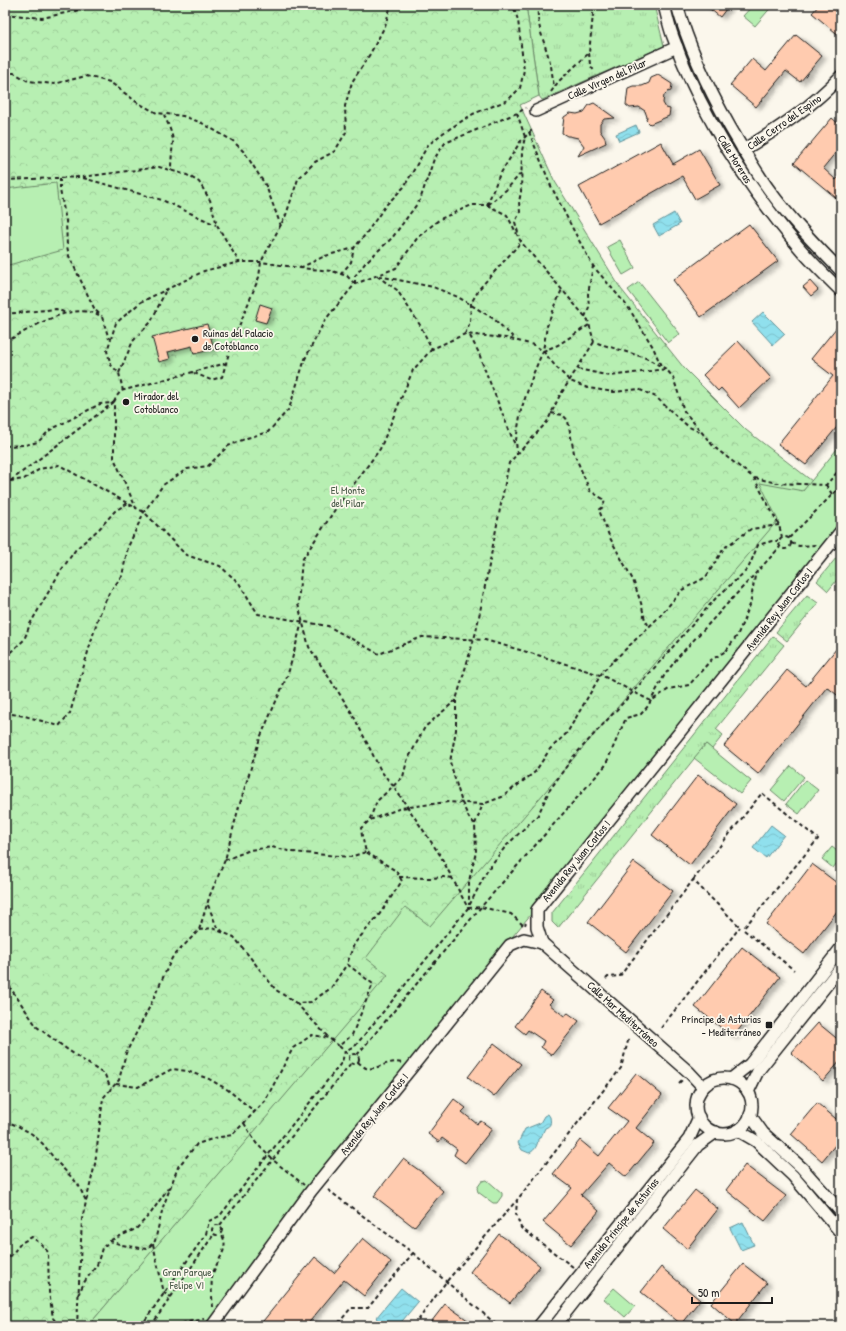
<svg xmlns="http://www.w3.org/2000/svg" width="846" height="1331" font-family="'Patrick Hand',sans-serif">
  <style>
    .grass { fill: url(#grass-tufts); stroke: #6a8667 }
    .forest { fill: url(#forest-crowns); stroke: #6a8667 }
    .park { fill: #b7efb2; stroke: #6a8667 }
    .water { fill: url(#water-waves); stroke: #629299 }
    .building { fill: #ffcbaf; stroke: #1c1c1c; filter: url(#shadow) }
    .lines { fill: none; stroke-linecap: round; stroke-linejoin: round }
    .minor-casing { stroke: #1c1c1c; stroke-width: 14 }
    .path { stroke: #1c1c1c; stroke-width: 2; stroke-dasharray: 4 3; stroke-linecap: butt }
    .minor { stroke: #fbf7ec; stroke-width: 11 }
    .poi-dot { fill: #1c1c1c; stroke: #fbf7ec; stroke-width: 1.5 }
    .labels { text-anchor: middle; stroke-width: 3.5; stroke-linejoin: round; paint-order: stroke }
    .street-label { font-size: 11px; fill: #1c1c1c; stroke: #fbf7ec }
    .poi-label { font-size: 11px; fill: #1c1c1c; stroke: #fbf7ec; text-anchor: start }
    .park-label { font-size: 11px; fill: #4a5b49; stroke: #fbf7ec }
  </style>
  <defs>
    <pattern id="grass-tufts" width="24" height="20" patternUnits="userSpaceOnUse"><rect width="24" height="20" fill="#b7efb2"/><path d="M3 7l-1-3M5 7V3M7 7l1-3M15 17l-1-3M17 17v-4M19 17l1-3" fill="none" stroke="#9dcc98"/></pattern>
    <pattern id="forest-crowns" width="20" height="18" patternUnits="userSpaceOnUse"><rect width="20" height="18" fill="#b7efb2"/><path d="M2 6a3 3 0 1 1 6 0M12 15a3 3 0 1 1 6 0" fill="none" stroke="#9dcc98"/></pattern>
    <pattern id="water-waves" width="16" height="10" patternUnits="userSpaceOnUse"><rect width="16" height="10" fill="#90e0ed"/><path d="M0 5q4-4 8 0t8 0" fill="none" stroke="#7cc0cb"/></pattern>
    <filter id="shadow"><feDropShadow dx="4.5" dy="2.5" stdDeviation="2" flood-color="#0004"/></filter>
  </defs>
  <rect width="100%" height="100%" fill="#fbf7ec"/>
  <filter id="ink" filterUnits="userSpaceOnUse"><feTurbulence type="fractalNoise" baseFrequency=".025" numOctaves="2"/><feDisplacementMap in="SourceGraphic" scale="8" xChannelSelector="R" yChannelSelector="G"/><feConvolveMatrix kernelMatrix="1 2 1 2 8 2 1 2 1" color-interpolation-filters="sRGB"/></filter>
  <g filter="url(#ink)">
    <g class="grass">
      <polygon points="526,5 654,5 664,46 542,100 539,96"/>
      <polygon points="837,557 841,560 841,575 828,591 817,581"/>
      <polygon points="807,595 818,603 787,641 776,632"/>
      <polygon points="773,636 784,645 716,729 723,735 712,749 706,744 558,928 552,922 552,913"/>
    </g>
    <polygon class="forest" points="5,5 526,5 539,96 520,105 554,180 621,289 684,368 746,430 812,481 88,1326 5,1326"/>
    <g class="park">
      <polygon points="753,5 773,5 755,26 743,16"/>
      <polygon points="56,183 63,250 5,266 5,189"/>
      <polygon points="620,240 635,268 623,275 607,247"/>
      <polygon points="639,282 680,334 668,343 628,290"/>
      <polygon points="841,444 841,525 532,913 357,1124 206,1326 88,1326 388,975 366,958 405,907 430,926 778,520 760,483 803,491"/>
      <polygon points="706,744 751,781 740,794 694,758"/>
      <polygon points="791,766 804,777 784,801 771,790"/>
      <polygon points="805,780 818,790 799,814 786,804"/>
      <polygon points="832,847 841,854 841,858 833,868 822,859"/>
      <polygon points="487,1180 502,1193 502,1196 497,1203 493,1203 478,1192 477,1188 482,1181"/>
      <polygon points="614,1288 635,1306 625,1317 604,1299"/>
    </g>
    <g class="water">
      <polygon points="636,125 639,132 619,141 616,134"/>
      <polygon points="674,213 680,224 659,236 653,225"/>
      <polygon points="763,312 785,334 773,345 752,322"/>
      <polygon points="771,825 784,835 766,858 753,848"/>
      <path d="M 548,1114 L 550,1117 C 551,1123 551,1126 545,1128 L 541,1137 L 538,1139 C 538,1144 535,1151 529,1153 L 522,1150 L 518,1143 L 525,1129 L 540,1123 L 544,1116 Z"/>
      <polygon points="743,1222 754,1245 741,1250 730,1228"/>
      <polygon points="401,1288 418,1302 398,1326 386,1326 376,1318"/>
    </g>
    <g class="building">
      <polygon points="705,5 729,5 720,17"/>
      <polygon points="819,5 841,5 841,37 812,13"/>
      <polygon points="796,35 822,56 800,82 786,71 756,107 730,85 752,59 766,71"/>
      <polygon points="658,75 672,84 671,91 667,92 664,95 663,103 666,108 670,109 669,116 650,124 646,120 647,117 645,111 639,107 630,108 626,105 628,88 633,86 642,86 649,83 651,78"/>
      <polygon points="594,103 615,118 604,119 600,124 600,131 605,138 606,143 578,156 584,146 578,138 569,136 567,136 562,133 564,117 570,113 577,114 584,112 589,105"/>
      <polygon points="832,118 841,126 841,146 823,168 836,180 841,174 841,202 794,163"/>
      <polygon points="661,142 673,164 699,149 720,185 695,199 682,176 599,223 579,187"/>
      <polygon points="749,224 778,261 701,317 673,280"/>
      <polygon points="810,281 818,290 811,296 803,287"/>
      <polygon points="260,304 272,308 266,323 255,320"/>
      <polygon points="841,322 841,422 806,465 778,444 833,376 811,359"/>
      <polygon points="207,324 214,349 194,354 192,346 168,352 170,359 159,362 152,337"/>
      <polygon points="738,341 771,378 739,408 721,388 718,391 703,375"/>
      <polygon points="841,643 841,698 827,687 758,774 724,746 787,670 806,686"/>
      <polygon points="698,775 736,804 690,865 652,835"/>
      <polygon points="634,862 673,891 626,952 588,922"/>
      <polygon points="812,864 841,886 841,906 804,954 766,924"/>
      <polygon points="742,947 780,977 733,1037 695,1007"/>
      <polygon points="541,991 553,1000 549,1004 564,1016 568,1013 579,1021 552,1055 541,1047 544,1041 528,1030 525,1034 515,1026"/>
      <polygon points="818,1023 841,1042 841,1060 823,1081 791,1053"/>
      <polygon points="494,1043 521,1064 494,1097 468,1077"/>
      <polygon points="636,1073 662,1095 636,1128 654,1143 626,1177 609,1163 581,1195 599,1211 571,1245 543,1222 572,1188 553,1174 580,1140 599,1156 627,1121 608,1108"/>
      <polygon points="454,1099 466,1108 462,1112 477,1124 481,1121 492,1129 465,1163 454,1155 457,1149 442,1138 439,1142 428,1134"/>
      <polygon points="817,1103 841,1123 841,1138 822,1161 791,1134"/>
      <polygon points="403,1159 423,1173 443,1191 414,1227 374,1196"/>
      <polygon points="745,1165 786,1196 765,1221 726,1190"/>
      <polygon points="695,1190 718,1209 687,1249 663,1229"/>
      <polygon points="499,1234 520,1249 540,1266 510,1303 470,1272"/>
      <polygon points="363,1238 391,1262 364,1296 344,1280 306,1326 259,1326 315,1257 334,1273"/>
      <polygon points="743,1264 767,1283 735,1324 711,1303"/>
      <polygon points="661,1267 700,1300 681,1324 641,1292"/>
      <polygon points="445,1304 476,1326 428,1326"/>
    </g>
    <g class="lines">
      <g class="minor-casing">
        <g id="minor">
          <path d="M 664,5 C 667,16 669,27 673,37 C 700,113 745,183 797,245 C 810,261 826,276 841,291"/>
          <path d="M 677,5 C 689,48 708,88 730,127 C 743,149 755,171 770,191 C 791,220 816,245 841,271"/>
          <polyline points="536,111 677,47"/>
          <path d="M 743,150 C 778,129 813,106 841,76"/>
          <polyline points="541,942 689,1072 703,1087"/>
          <polyline points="542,943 537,927 537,910 841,531"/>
          <circle cx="724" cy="1106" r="28"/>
          <polyline points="731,1079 750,1064 841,948"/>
          <polyline points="748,1092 758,1071 841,967"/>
          <polyline points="750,1115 763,1133 802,1168 841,1212"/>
          <polyline points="737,1130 756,1141 793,1176 841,1233"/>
          <polyline points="212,1326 311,1191 412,1067 510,945 524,939 542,943"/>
          <polyline points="539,1326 689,1139 699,1117"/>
          <polyline points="555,1326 698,1145 716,1132"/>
        </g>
      </g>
      <g class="path">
        <path d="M 538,5 C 536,27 546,45 551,66 C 552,73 553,80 554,87"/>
        <polyline points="5,14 42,18 103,5"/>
        <polyline points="589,53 590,65 595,72"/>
        <polyline points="5,73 14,73 28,81 54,84 86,76 110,82 138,103 157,113 183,116 202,123 233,141 245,153 266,186 281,226"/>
        <polyline points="551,92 558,82 589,53 594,5"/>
        <polyline points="517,113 525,137 522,151 521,192 519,202 520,212 515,222 519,236"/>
        <path d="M 164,115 C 167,121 173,135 173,142 C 172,152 171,161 171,170"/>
        <polyline points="529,132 551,186 575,233 593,266 628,307 653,347 661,366"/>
        <polyline points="60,178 60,190 66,221 67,246 69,256 95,310 102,316"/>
        <polyline points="83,178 162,200 216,225"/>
        <polyline points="5,180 82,177 159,167 187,175 199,182 210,200 217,225 239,262"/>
        <polyline points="487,205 499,176 520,142 533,129"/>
        <polyline points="488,205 506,190 522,172"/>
        <polyline points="300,268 325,256 354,248 365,235 386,205 404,187 428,145 443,133 473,114 508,100 520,88 524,70 518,20 513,5"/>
        <polyline points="341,274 351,262 354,248"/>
        <polyline points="377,276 397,290 420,325 432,349 465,334 506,338 534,345 543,351 558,345 589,325"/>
        <polyline points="379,276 433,287 458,297 494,319 515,339"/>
        <polyline points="355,284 355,276 366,262 392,238 420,200 434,159 445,143 517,113 526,108"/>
        <polyline points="5,314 56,309 66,313"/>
        <polyline points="102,317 109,339"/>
        <polyline points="585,317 589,307 588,294 593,266"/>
        <polyline points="465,334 470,322 471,303 480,288 521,242 521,240"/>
        <polyline points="470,336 479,353 483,365 515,445"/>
        <path d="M 5,342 C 31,329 70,301 99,315"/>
        <polyline points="432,349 413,370 380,449 336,508 302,560 298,604 309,647 352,713 381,771 394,787 440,855 468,908"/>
        <polyline points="543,351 556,367 570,381 588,388 614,392 638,389 656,397 676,416 689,427 702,433"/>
        <polyline points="227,363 121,391 117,396 114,402 114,458 136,508 144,512 186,555 220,566 239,583 258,614 328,626 379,654 422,637 485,640 541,656 603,676 651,701 669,689 689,685 711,660 726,651"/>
        <polyline points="578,369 610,376 666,369"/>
        <polyline points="119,373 133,341 151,322 165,292"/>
        <polyline points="194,373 211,380 222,377 231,346 259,277 261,262 286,215 298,179 315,162 335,151 346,132 345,106 352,82 370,54 385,26 391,5"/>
        <polyline points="123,391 119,373 111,365 107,351 116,323 141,302 204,271 239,262 261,262 300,268 332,271 347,276 355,284"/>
        <polyline points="551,413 563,415 568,421 574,453 590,491 605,500 603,507 599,510 610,538 633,580 641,603 645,620 649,626"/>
        <polyline points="5,446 25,445 38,442 50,430 100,404 113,403"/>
        <polyline points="517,455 516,440 521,410 534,372 543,351 547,326 562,289"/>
        <polyline points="755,478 777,483 826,485 841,468"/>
        <polyline points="10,481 24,479 40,469 59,465 136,508"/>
        <polyline points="5,485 114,402"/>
        <polyline points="826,485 832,494"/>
        <circle cx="785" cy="543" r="6"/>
        <polyline points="789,538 841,486"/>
        <polyline points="791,543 799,546 816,545"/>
        <polyline points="726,651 737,636 750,605 755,576"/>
        <polyline points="5,657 24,640 30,624 60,572 76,549 99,529 115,511 128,503"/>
        <polyline points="456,700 456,730 450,762 462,803 469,818 475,824 476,852 469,881 469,905"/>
        <polyline points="5,713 25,716 59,726 70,713 98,618 109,593 122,576 128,547 144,512 163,485 187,469 208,466 228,446 247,438 268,432 289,409 305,359 325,320 355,284 396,268 418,237 440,219 472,205 487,205 507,215 521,242 588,320 594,342 646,358 666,369 673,377 684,411 714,447 754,478 779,525 782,537"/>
        <polyline points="370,820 401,808 448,802 483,804 502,797 535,772 550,749 567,733 603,671 659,617 682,590 706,577 724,548 751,529 779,525"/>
        <polyline points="475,824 483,804"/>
        <polyline points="225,860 250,850 272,847 292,852 350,857 366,852"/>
        <path d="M 399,877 C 410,877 419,878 429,878 C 438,878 442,876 452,878"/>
        <polyline points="693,880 762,793 818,839 743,929"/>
        <polyline points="208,905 216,925 223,932"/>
        <polyline points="468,908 481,907 511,914 524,926 526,923"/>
        <polyline points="199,930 212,928 234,937 276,990 296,1003 311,1002 331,988 347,964"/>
        <polyline points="744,930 794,970"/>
        <polyline points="606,979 608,977 620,976 693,880 740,927"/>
        <polyline points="5,980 37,1027 68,1050 105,1075 111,1089"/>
        <polyline points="296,1003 328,1037"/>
        <polyline points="661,1028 740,927"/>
        <polyline points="339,1046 350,1056"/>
        <circle cx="354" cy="1059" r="5"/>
        <polyline points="357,1055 481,907 605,766 626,718 641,714 648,706 664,676 678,657 780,547"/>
        <path d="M 358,1062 C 360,1064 364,1067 366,1068 C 377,1071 388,1059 402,1063"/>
        <polyline points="679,1083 683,1079"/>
        <polyline points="116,1084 138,1087 172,1069 187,1071 209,1079 228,1090 255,1112"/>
        <polyline points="5,1121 18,1126 32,1134 43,1144 57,1162 78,1184 86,1201"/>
        <polyline points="244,1123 256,1143 273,1160 304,1185"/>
        <polyline points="328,1190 413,1253 368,1308 351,1308 336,1326"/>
        <circle cx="217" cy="1230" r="5"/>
        <polyline points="220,1225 351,1063"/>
        <polyline points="111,1240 136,1229 151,1213 171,1184"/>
        <polyline points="153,1244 164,1293 171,1297"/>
        <polyline points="413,1253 498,1326"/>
        <polyline points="5,1263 21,1243 32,1237 41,1244 48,1252 49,1292 53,1318 59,1326"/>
        <polyline points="573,1267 521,1228 516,1214 517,1200 621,1068 628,1041 630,1039"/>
        <polyline points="78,1295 85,1281 97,1265 102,1248 110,1241 122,1245 147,1249 155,1241 163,1207 178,1167 197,1144 215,1138 232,1135 244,1123 265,1101 293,1048 312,1035 329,1038 339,1046 352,1035 373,984 347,964 354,944 379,915 402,881 396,871 366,852 362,836 361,828 369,821 377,801 403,777 407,761 425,727 456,700 476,632 509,463 547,422 559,397 594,342"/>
        <path d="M 213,1307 C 212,1298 211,1287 212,1278 C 214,1262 232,1249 221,1234"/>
        <polyline points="77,1326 82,1219 95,1164 103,1098 119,1080 126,1053 149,1008 172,958 199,930 210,895 225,860 238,810 260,738 288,674 302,622"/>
        <polyline points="141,1326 206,1234 209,1221 220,1216 222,1213 342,1062 345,1051 356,1045 468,908 488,869 506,846 538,815 549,791 573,757 634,691 716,598 748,569 758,545 772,541 778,541"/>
        <polyline points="151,1326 214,1234"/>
        <polyline points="168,1326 204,1319"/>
        <polyline points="414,1326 446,1282 516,1201"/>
      </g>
      <use href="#minor" class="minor"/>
    </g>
  </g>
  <g class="poi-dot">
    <circle cx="195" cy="339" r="4"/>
    <circle cx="126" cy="402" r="4"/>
    <rect x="765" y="1021" width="8" height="8" rx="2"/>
  </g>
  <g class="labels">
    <g class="street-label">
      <text transform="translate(607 79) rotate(-24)" y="4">Calle Virgen del Pilar</text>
      <text transform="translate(784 122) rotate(-35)" y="4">Calle Cerro del Espino</text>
      <text transform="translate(735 159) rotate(58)" y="4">Calle Moreras</text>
      <text transform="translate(779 609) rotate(-52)" y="4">Avenida Rey Juan Carlos I</text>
      <text transform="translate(576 861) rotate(-51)" y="4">Avenida Rey Juan Carlos I</text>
      <text transform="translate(623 1014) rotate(42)" y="4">Calle Mar Mediterráneo</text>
      <text transform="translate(374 1114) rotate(-51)" y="4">Avenida Rey Juan Carlos I</text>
      <text transform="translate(621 1223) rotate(-51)" y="4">Avenida Príncipe de Asturias</text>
    </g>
    <g class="poi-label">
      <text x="203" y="337">Ruinas del Palacio<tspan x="203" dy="13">de Cotoblanco</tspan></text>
      <text x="134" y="400">Mirador del<tspan x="134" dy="13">Cotoblanco</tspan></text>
      <text x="761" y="1023" text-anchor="end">Príncipe de Asturias<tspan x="761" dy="13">- Mediterráneo</tspan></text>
    </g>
    <g class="park-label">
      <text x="348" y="494">El Monte<tspan x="348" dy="13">del Pilar</tspan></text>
      <text x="187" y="1276">Gran Parque<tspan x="187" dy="13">Felipe VI</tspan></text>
    </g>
  </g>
  <rect width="846" height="1331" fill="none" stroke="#fbf7ec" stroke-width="20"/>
  <rect x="10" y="10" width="826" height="1311" fill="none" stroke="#1c1c1c" stroke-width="1.5" filter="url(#ink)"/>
  <path d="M692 1297v6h80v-6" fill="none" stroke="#1c1c1c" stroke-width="2"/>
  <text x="698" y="1297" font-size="12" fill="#1c1c1c" stroke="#fbf7ec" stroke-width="3" paint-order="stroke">50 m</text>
</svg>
